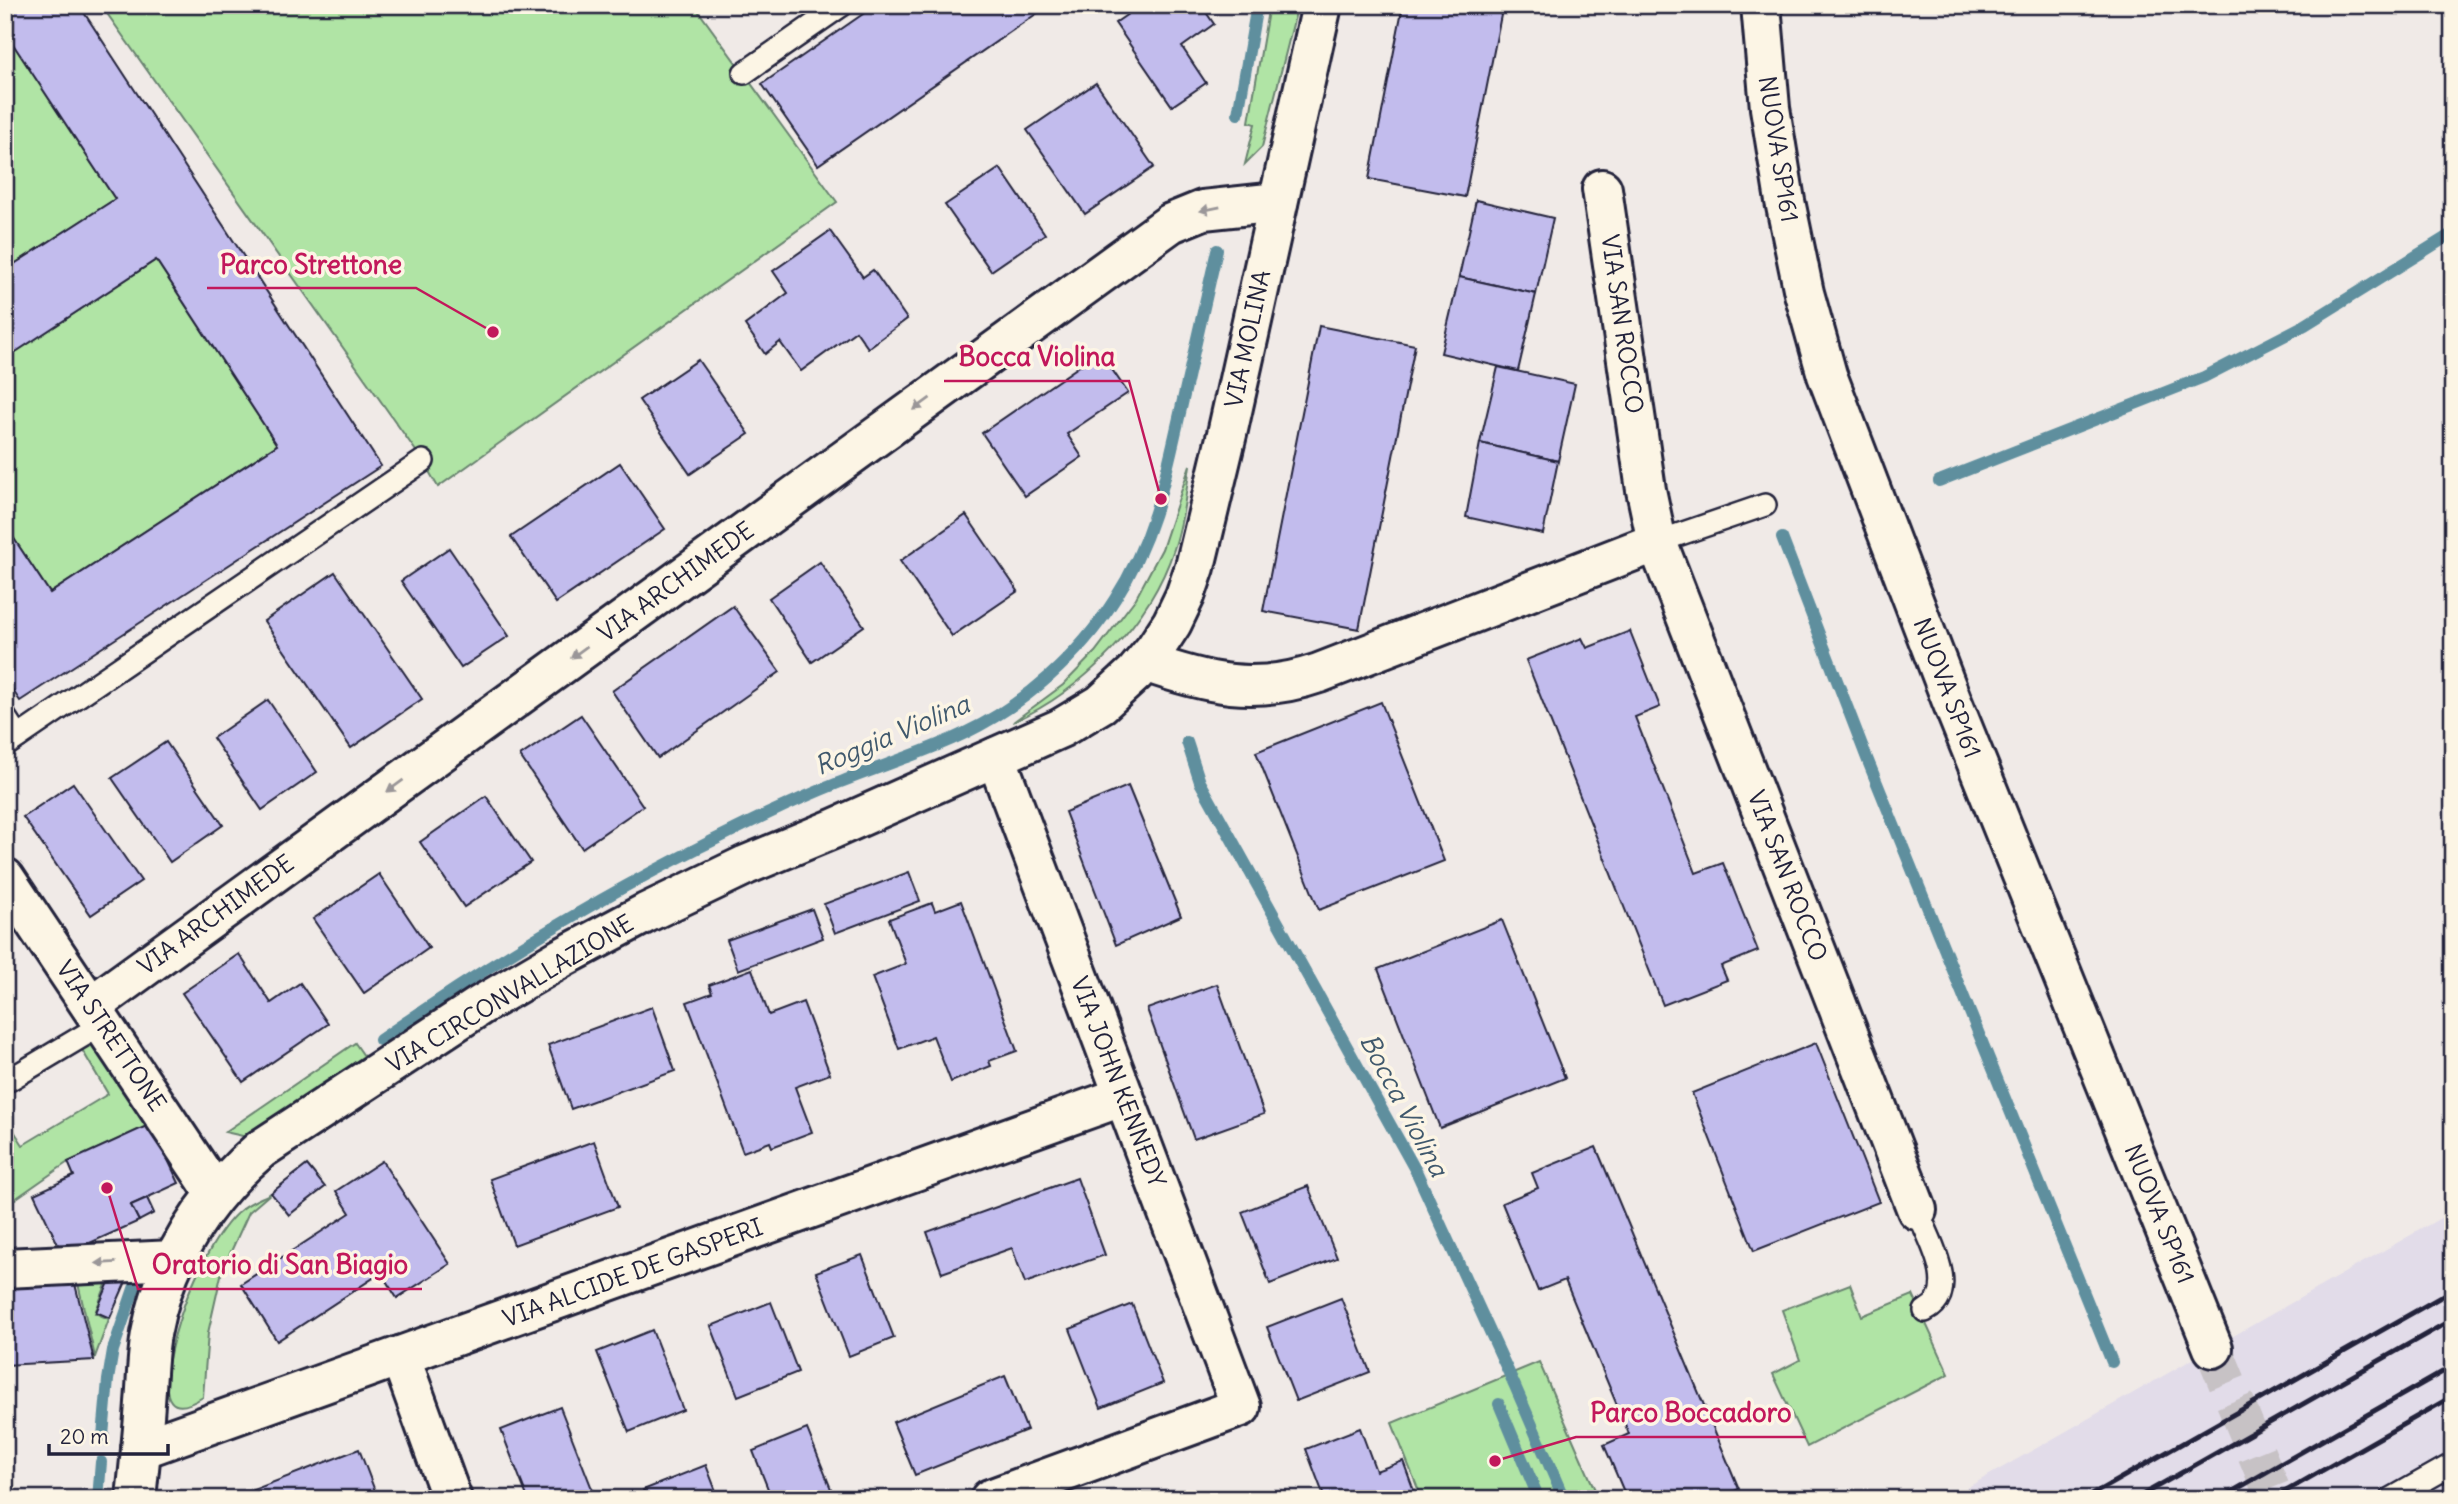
<svg xmlns="http://www.w3.org/2000/svg" width="2458" height="1504" font-family="Delius,sans-serif">
  <style>
    .built { fill: #e2dce9 }
    .green { fill: #b0e4a5; stroke: #698370; stroke-width: 2 }
    .lines { fill: none; stroke-linecap: round; stroke-linejoin: round }
    .stream { stroke: #5f8f9e; stroke-width: 12 }
    .building { fill: #c2bced; stroke: #22223b; stroke-width: 2 }
    .secondary-tunnel { stroke: #c7c2c5; stroke-width: 38; stroke-dasharray: 38 19; stroke-linecap: butt }
    .service-casing { stroke: #22223b; stroke-width: 26 }
    .minor-casing { stroke: #22223b; stroke-width: 44 }
    .tertiary-casing { stroke: #22223b; stroke-width: 44 }
    .secondary-casing { stroke: #22223b; stroke-width: 44 }
    .service { stroke: #fcf5e5; stroke-width: 21 }
    .minor { stroke: #fcf5e5; stroke-width: 38 }
    .tertiary { stroke: #fcf5e5; stroke-width: 38 }
    .secondary { stroke: #fcf5e5; stroke-width: 38 }
    .rail { stroke: #22223b; stroke-width: 5 }
    .oneway { fill: #9a9698 }
    .labels { text-anchor: middle; stroke-width: 7; stroke-linejoin: round; paint-order: stroke }
    .street-label { font-size: 24px; fill: #22223b; stroke: #fcf5e5 }
    .water-label { font-size: 26px; font-style: italic; fill: #40596d; stroke: #fcf5e5 }
    .leader { fill: none; stroke: #c2185b; stroke-width: 2.5 }
    .callout-dot { fill: #c2185b; stroke: #fcf5e5; stroke-width: 2.5 }
    .callout-label { font-size: 26px; text-anchor: middle; font-weight: bold; fill: #c2185b; stroke: #fcf5e5; stroke-width: 7; stroke-linejoin: round; paint-order: stroke }
  </style>
  <rect width="100%" height="100%" fill="#f0eae7"/>
  <filter id="ink" filterUnits="userSpaceOnUse"><feTurbulence type="fractalNoise" baseFrequency=".0143" numOctaves="2"/><feDisplacementMap in="SourceGraphic" scale="14" xChannelSelector="R" yChannelSelector="G"/><feConvolveMatrix kernelMatrix="1 2 1 2 8 2 1 2 1" color-interpolation-filters="sRGB"/></filter>
  <g filter="url(#ink)">
    <polygon class="built" points="2453,1211 2453,1494 2444,1499 1947,1499"/>
    <g class="green">
      <polygon points="101,5 694,5 837,202 438,487 423,461"/>
      <polygon points="1269,5 1284,5 1284,7 1296,12 1262,147 1245,164 1255,124 1249,122"/>
      <polygon points="5,32 115,199 5,270"/>
      <polygon points="156,260 277,445 50,593 5,525 5,359"/>
      <path d="M 1190,465 C 1186,493 1183,522 1174,549 C 1150,623 1082,691 1013,722 L 1063,685 L 1095,652 L 1136,598 L 1162,549 Z"/>
      <polygon points="93,1041 151,1124 68,1162 5,1206 5,1117 23,1145 108,1094 81,1048"/>
      <polygon points="355,1043 364,1056 247,1137 225,1132"/>
      <path d="M 271,1193 L 249,1212 L 222,1271 L 208,1333 L 203,1397 C 136,1440 180,1313 190,1290 C 200,1266 221,1225 242,1209 C 250,1202 262,1198 271,1193 Z"/>
      <polygon points="111,1272 95,1313 109,1319 95,1357 76,1275"/>
      <polygon points="1850,1284 1862,1316 1913,1295 1949,1374 1807,1447 1773,1374 1800,1360 1782,1310"/>
      <polygon points="1539,1362 1599,1499 1422,1499 1392,1423"/>
    </g>
    <g class="lines">
      <g class="stream">
        <polyline points="1238,114 1257,5"/>
        <polyline points="1939,481 2204,377 2305,325 2453,233"/>
        <polyline points="1782,538 1868,761 2112,1362"/>
        <polyline points="1187,742 1200,782 1417,1173 1515,1386 1564,1499"/>
        <path d="M 380,1040 C 482,969 587,904 698,848 C 744,825 790,802 838,783 C 880,766 924,753 965,733 C 1025,704 1079,656 1115,599 C 1153,540 1165,480 1180,413 C 1192,359 1205,305 1217,250"/>
        <polyline points="1499,1404 1539,1499"/>
        <polyline points="103,1436 108,1380 113,1350 137,1280"/>
        <polyline points="98,1499 101,1462"/>
      </g>
    </g>
    <g class="building">
      <polygon points="5,5 79,5 381,466 20,701 5,679 5,525 50,593 277,445 156,260 5,359 5,270 115,199 5,32"/>
      <polygon points="876,5 1049,5 818,165 762,84"/>
      <polygon points="1141,5 1201,5 1214,24 1182,47 1206,83 1172,106 1115,23"/>
      <polygon points="1403,5 1503,5 1465,197 1369,179"/>
      <polygon points="1096,83 1154,167 1085,214 1027,130"/>
      <polygon points="1000,168 1045,234 991,271 945,205"/>
      <polygon points="1476,200 1553,218 1536,294 1459,277"/>
      <polygon points="830,231 863,277 873,270 907,319 868,348 856,331 801,371 780,342 765,354 745,325 788,293 773,271"/>
      <polygon points="1459,277 1536,294 1518,371 1441,353"/>
      <polygon points="1319,326 1415,345 1359,629 1263,611"/>
      <polygon points="1100,352 1128,393 1067,434 1082,457 1025,496 982,433"/>
      <polygon points="698,360 749,434 690,474 639,400"/>
      <polygon points="1498,367 1575,384 1558,461 1480,443"/>
      <polygon points="1480,443 1558,461 1543,534 1466,517"/>
      <polygon points="620,463 665,529 556,603 511,537"/>
      <polygon points="966,515 1018,591 952,636 900,561"/>
      <polygon points="449,548 509,636 461,668 401,581"/>
      <polygon points="820,562 864,626 812,662 769,598"/>
      <polygon points="335,572 422,699 351,748 264,621"/>
      <polygon points="733,606 780,672 658,758 612,691"/>
      <polygon points="1630,631 1660,707 1635,717 1696,873 1723,863 1758,951 1721,966 1727,980 1663,1005 1526,660 1582,638 1587,648"/>
      <polygon points="268,700 317,772 262,810 213,738"/>
      <polygon points="1381,702 1444,861 1319,910 1256,752"/>
      <polygon points="581,715 643,806 582,848 520,756"/>
      <polygon points="166,742 223,825 170,862 112,778"/>
      <polygon points="73,783 141,881 91,915 23,817"/>
      <polygon points="1128,786 1181,916 1116,945 1065,812"/>
      <polygon points="486,796 531,862 464,907 420,842"/>
      <polygon points="909,872 920,901 835,933 824,904"/>
      <polygon points="379,874 429,948 364,993 313,919"/>
      <polygon points="961,901 1017,1051 989,1061 991,1066 951,1082 933,1036 899,1049 872,977 906,964 889,919 932,903 935,911"/>
      <polygon points="812,909 823,938 738,970 727,940"/>
      <polygon points="1502,920 1565,1078 1440,1128 1378,969"/>
      <polygon points="239,954 271,1003 300,983 328,1024 243,1082 182,993"/>
      <polygon points="752,969 769,1015 803,1002 830,1074 795,1087 812,1132 772,1147 770,1142 743,1152 687,1002 712,993 709,985"/>
      <polygon points="1217,984 1264,1114 1194,1139 1147,1009"/>
      <polygon points="652,1007 675,1071 571,1109 548,1045"/>
      <polygon points="1816,1043 1879,1202 1754,1251 1692,1093"/>
      <polygon points="151,1124 179,1183 131,1205 139,1221 63,1255 34,1194 74,1176 68,1162"/>
      <polygon points="594,1141 618,1207 514,1245 490,1179"/>
      <polygon points="1596,1147 1739,1489 1715,1499 1627,1499 1604,1445 1629,1434 1565,1280 1538,1291 1502,1203 1538,1188 1532,1173"/>
      <polygon points="382,1161 450,1264 397,1298 381,1273 277,1341 241,1284 350,1213 336,1191"/>
      <polygon points="307,1165 325,1187 289,1215 271,1193"/>
      <polygon points="1077,1178 1105,1255 1025,1283 1012,1248 942,1273 927,1232"/>
      <polygon points="1308,1186 1337,1258 1270,1284 1242,1212"/>
      <polygon points="147,1198 154,1213 139,1221 131,1205"/>
      <polygon points="862,1255 894,1338 849,1356 816,1272"/>
      <polygon points="114,1271 128,1277 110,1318 96,1312"/>
      <polygon points="73,1276 94,1360 5,1365 5,1278"/>
      <polygon points="1341,1298 1370,1372 1296,1401 1267,1327"/>
      <polygon points="771,1302 798,1372 738,1396 711,1326"/>
      <polygon points="1132,1304 1163,1383 1101,1408 1070,1329"/>
      <polygon points="652,1330 683,1410 629,1432 597,1352"/>
      <polygon points="1005,1376 1027,1430 915,1475 893,1422"/>
      <polygon points="560,1407 596,1499 528,1499 501,1430"/>
      <polygon points="1360,1428 1376,1471 1403,1461 1417,1499 1325,1499 1306,1449"/>
      <polygon points="807,1429 835,1499 772,1499 753,1451"/>
      <polygon points="359,1449 378,1499 256,1499 253,1490"/>
      <polygon points="706,1465 719,1499 647,1499 643,1490"/>
    </g>
    <g class="lines">
      <polyline class="secondary-tunnel" points="2213,1348 2275,1499"/>
      <g class="service-casing">
        <g id="service">
          <polyline points="744,73 842,5"/>
          <polyline points="1657,542 1765,505"/>
          <polyline points="5,717 18,737"/>
          <polyline points="5,746 423,461"/>
          <polyline points="5,1073 9,1080 103,1024"/>
          <path d="M 1917,1210 C 1928,1237 1962,1293 1925,1311"/>
          <polyline points="2391,1499 2453,1464"/>
        </g>
      </g>
      <g class="minor-casing">
        <g id="minor">
          <polyline points="1657,542 1917,1210"/>
          <path d="M 1145,662 C 1207,684 1255,695 1319,673 L 1657,542 L 1646,490 L 1602,189"/>
          <polyline points="5,878 216,1194"/>
          <polyline points="91,1006 1171,223 1203,210 1278,202"/>
          <polyline points="5,1268 174,1260"/>
          <polyline points="400,1356 452,1499"/>
          <polyline points="141,1449 1124,1096"/>
          <polyline points="990,1499 1241,1407 996,757"/>
        </g>
      </g>
      <g class="tertiary-casing">
        <path id="tertiary" d="M 136,1499 C 139,1467 143,1435 145,1403 C 147,1380 147,1356 151,1334 C 165,1259 204,1198 261,1149 L 481,1005 L 563,957 L 646,913 L 746,865 L 833,829 L 1061,728 L 1101,704 L 1135,673 L 1155,649 L 1172,623 L 1185,596 L 1195,567 L 1227,434 L 1322,5"/>
      </g>
      <g class="secondary-casing">
        <polyline id="secondary" points="1761,5 1770,108 1785,201 1804,293 1827,375 1951,699 2213,1348"/>
      </g>
      <use href="#service" class="service"/>
      <use href="#minor" class="minor"/>
      <use href="#tertiary" class="tertiary"/>
      <use href="#secondary" class="secondary"/>
      <g class="rail">
        <polyline points="2084,1499 2453,1290"/>
        <polyline points="2135,1499 2453,1319"/>
        <polyline points="2219,1499 2453,1366"/>
        <polyline points="2272,1499 2453,1396"/>
      </g>
    </g>
    <defs><path id="oneway-solid" d="M-6-.8H1V-3.2L6.5 0L1 3.2V.8H-6Z" transform="scale(1.75)"/></defs>
    <g class="oneway">
      <use href="#oneway-solid" transform="translate(1210 209) rotate(169)"/>
      <use href="#oneway-solid" transform="translate(922 404) rotate(144)"/>
      <use href="#oneway-solid" transform="translate(579 652) rotate(144)"/>
      <use href="#oneway-solid" transform="translate(395 786) rotate(144)"/>
      <use href="#oneway-solid" transform="translate(106 1263) rotate(177)"/>
    </g>
  </g>
  <g class="labels">
    <g class="street-label">
      <text transform="translate(1778 149) rotate(81)" y="8">NUOVA SP161</text>
      <text transform="translate(1622 324) rotate(82)" y="8">VIA SAN ROCCO</text>
      <text transform="translate(1248 339) rotate(-78)" y="8">VIA MOLINA</text>
      <text transform="translate(676 582) rotate(-36)" y="8">VIA ARCHIMEDE</text>
      <text transform="translate(1947 688) rotate(69)" y="8">NUOVA SP161</text>
      <text transform="translate(1787 876) rotate(69)" y="8">VIA SAN ROCCO</text>
      <text transform="translate(216 915) rotate(-36)" y="8">VIA ARCHIMEDE</text>
      <text transform="translate(510 994) rotate(-31)" y="8">VIA CIRCONVALLAZIONE</text>
      <text transform="translate(111 1036) rotate(56)" y="8">VIA STRETTONE</text>
      <text transform="translate(1118 1082) rotate(69)" y="8">VIA JOHN KENNEDY</text>
      <text transform="translate(2159 1214) rotate(68)" y="8">NUOVA SP161</text>
      <text transform="translate(633 1273) rotate(-20)" y="8">VIA ALCIDE DE GASPERI</text>
    </g>
    <g class="water-label">
      <text transform="translate(892 735) rotate(-23)" y="9">Roggia Violina</text>
      <text transform="translate(1404 1105) rotate(62)" y="9">Bocca Violina</text>
    </g>
  </g>
  <path class="leader" d="M493 332L416 288H207M1161 499L1129 381H944M107 1188L138 1289H422M1495 1461L1576 1437H1806"/>
  <g class="callout-dot">
    <circle cx="493" cy="332" r="7"/>
    <circle cx="1161" cy="499" r="7"/>
    <circle cx="107" cy="1188" r="7"/>
    <circle cx="1495" cy="1461" r="7"/>
  </g>
  <g class="callout-label">
    <text x="311" y="274">Parco Strettone</text>
    <text x="1037" y="366">Bocca Violina</text>
    <text x="280" y="1274">Oratorio di San Biagio</text>
    <text x="1691" y="1422">Parco Boccadoro</text>
  </g>
  <rect width="2458" height="1504" fill="none" stroke="#fcf5e5" stroke-width="28"/>
  <rect x="14" y="14" width="2430" height="1476" fill="none" stroke="#22223b" stroke-width="2.5" filter="url(#ink)"/>
  <path d="M49 1444v10h119v-10" fill="none" stroke="#22223b" stroke-width="3.5"/>
  <text x="60" y="1444" font-size="21" fill="#22223b" stroke="#fcf5e5" stroke-width="5" paint-order="stroke">20 m</text>
</svg>
